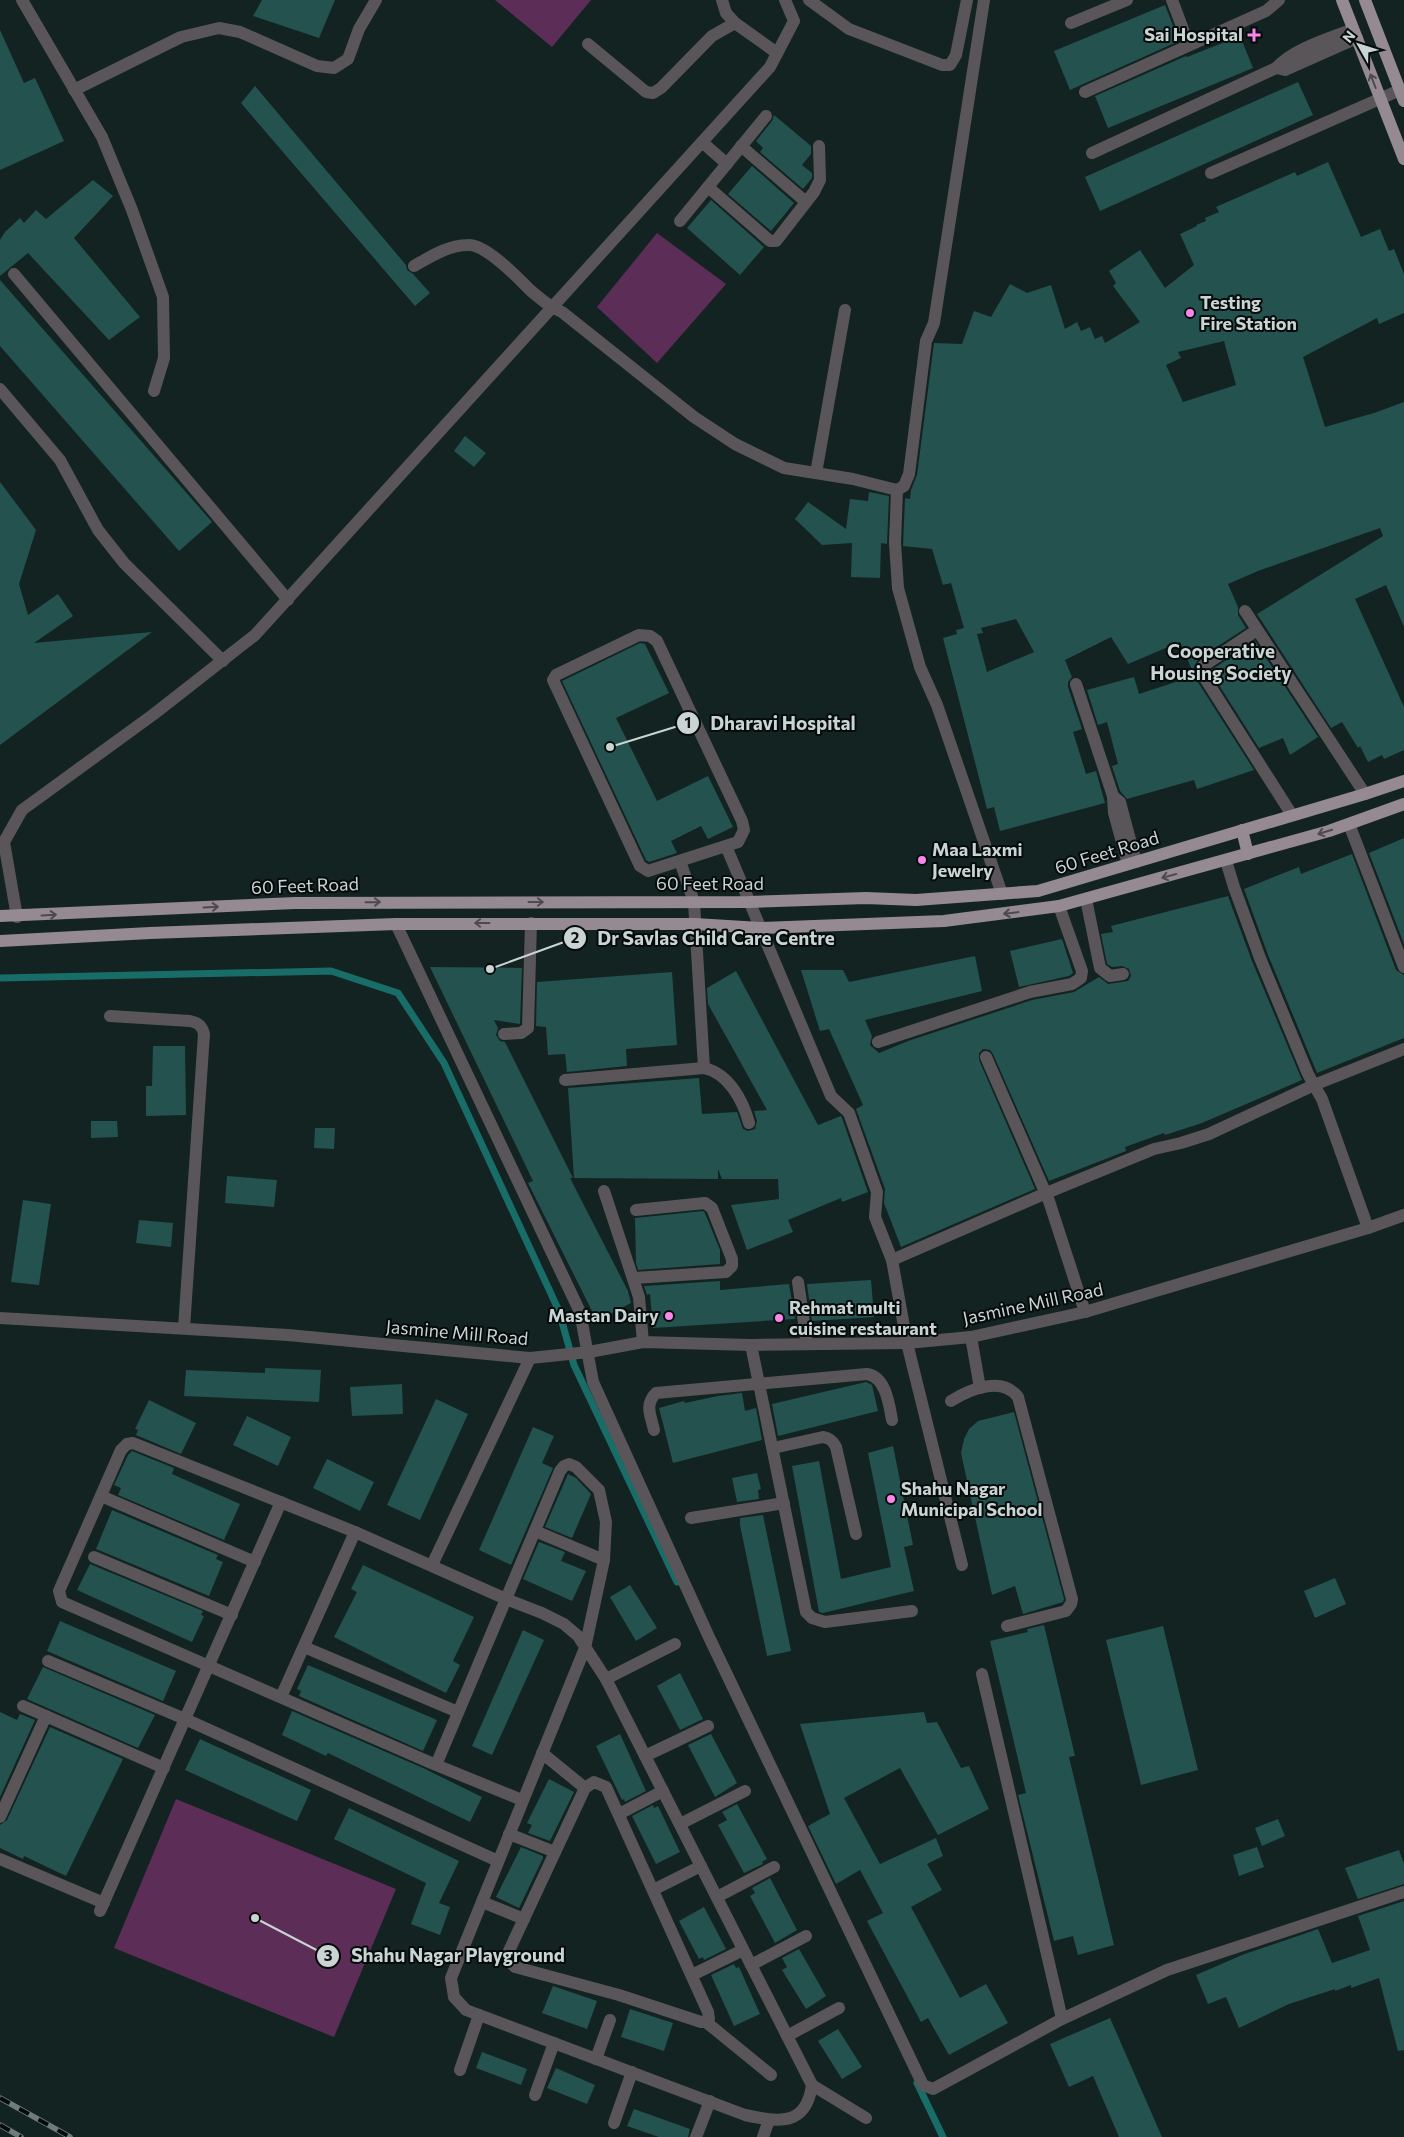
<svg xmlns="http://www.w3.org/2000/svg" width="1404" height="2137" font-family="Commissioner,sans-serif">
  <style>
    .green { fill: #5c2d56 }
    .lines { fill: none; stroke-linecap: round; stroke-linejoin: round }
    .stream { stroke: #186d68; stroke-width: 7 }
    .building { fill: #23524f; fill-rule: evenodd }
    .minor { stroke: #5a5559; stroke-width: 12 }
    .major { stroke: #958992; stroke-width: 12 }
    .rail-casing { stroke: #6f7c7b; stroke-width: 5.5 }
    .rail { stroke: #050b0a; stroke-width: 4; stroke-dasharray: 11; stroke-linecap: butt }
    .oneway { stroke: #4d4a4e }
    .poi-dot { fill: #f987e9; stroke: #050b0a; stroke-width: 2 }
    .labels { text-anchor: middle; stroke-width: 4; stroke-linejoin: round; paint-order: stroke }
    .poi-label { font-size: 18px; font-weight: bold; fill: #cad4d3; stroke: #050b0a; text-anchor: start }
    .street-label { font-size: 18px; fill: #cad4d3; stroke: #050b0a }
    .neighbourhood-label { font-size: 19px; font-weight: bold; fill: #cad4d3; stroke: #050b0a }
    .leader { fill: none; stroke: #cad4d3; stroke-width: 2 }
    .callout-dot { fill: #cad4d3; stroke: #050b0a; stroke-width: 2 }
    .mark-label { font-size: 15px; text-anchor: middle; font-weight: bold; fill: #111 }
    .callout-label { font-size: 19px; text-anchor: middle; font-weight: bold; fill: #cad4d3; stroke: #050b0a; stroke-width: 4; stroke-linejoin: round; paint-order: stroke }
  </style>
  <rect width="100%" height="100%" fill="#132322"/>
  <g class="green">
    <polygon points="495,0 591,0 552,47"/>
    <polygon points="657,233 726,284 657,363 597,307"/>
    <polygon points="176,1799 396,1889 334,2037 114,1948"/>
  </g>
  <g class="lines">
    <g class="stream">
      <polyline points="0,978 331,971 398,993 444,1063 559,1311 574,1365 677,1582"/>
      <polyline points="917,2083 943,2137"/>
    </g>
  </g>
  <g class="building">
    <polygon points="262,0 335,0 319,38 253,16"/>
    <polygon points="1165,5 1179,41 1070,90 1054,51"/>
    <polygon points="0,30 24,83 35,78 64,141 0,170"/>
    <polygon points="1240,36 1253,68 1108,128 1095,96 1186,56 1187,57"/>
    <polygon points="1298,82 1313,115 1100,211 1085,177"/>
    <polygon points="255,86 406,265 407,270 413,274 430,293 415,306 241,103"/>
    <polygon points="774,115 811,146 811,154 802,165 812,173 812,178 803,189 760,152 763,148 756,141 772,121"/>
    <path d="M 1328,162 L 1361,237 L 1380,229 L 1389,251 L 1394,249 L 1404,274 L 1404,313 L 1379,324 L 1377,318 L 1303,357 L 1325,427 L 1374,413 L 1404,402 L 1404,627 L 1386,585 L 1355,599 L 1404,707 L 1404,750 L 1384,759 L 1382,755 L 1368,762 L 1360,746 L 1358,748 L 1342,722 L 1331,728 L 1257,614 L 1383,536 L 1380,528 L 1258,571 L 1228,584 L 1238,607 L 1238,615 L 1246,628 L 1198,659 L 1193,669 L 1194,675 L 1180,642 L 1128,664 L 1111,637 L 1065,660 L 1072,677 L 1068,682 L 1068,687 L 1082,729 L 1073,732 L 1086,774 L 1096,771 L 1105,803 L 1000,831 L 994,807 L 987,809 L 943,638 L 957,634 L 956,630 L 964,628 L 951,583 L 943,585 L 932,549 L 903,546 L 905,498 L 910,499 L 911,490 L 917,475 L 934,343 L 962,344 L 974,311 L 991,317 L 1010,284 L 1027,293 L 1051,285 L 1065,329 L 1077,322 L 1081,331 L 1090,327 L 1095,339 L 1102,336 L 1105,343 L 1140,322 L 1113,286 L 1116,283 L 1109,271 L 1140,250 L 1165,288 L 1194,265 L 1180,234 L 1197,226 L 1196,225 L 1206,221 L 1205,218 L 1219,212 L 1216,207 L 1295,172 L 1297,176 ZM 1224,341 L 1236,385 L 1183,402 L 1166,365 L 1181,358 L 1178,352 ZM 1016,619 L 1034,652 L 987,672 L 977,634 L 983,633 L 981,628 Z"/>
    <polygon points="752,166 794,203 771,231 728,194"/>
    <polygon points="93,180 113,196 74,238 140,317 109,340 28,253 0,276 0,240 5,232 20,218 24,223 36,210 46,219"/>
    <polygon points="711,200 764,247 740,275 687,228"/>
    <polygon points="0,280 212,522 179,551 0,346"/>
    <polygon points="465,436 486,453 474,467 454,451"/>
    <polygon points="0,482 36,530 19,584 28,615 58,594 73,616 34,643 152,632 0,745"/>
    <polygon points="869,492 889,496 887,544 881,543 880,578 851,577 852,543 822,545 795,519 808,502 846,529 850,499 868,501"/>
    <polygon points="1255,641 1318,737 1290,755 1283,738 1259,748 1210,671"/>
    <polygon points="640,643 645,644 669,693 616,718 657,801 708,776 733,827 708,839 701,826 671,841 677,853 649,862 646,860 562,681"/>
    <polygon points="1194,676 1254,770 1197,789 1194,780 1127,799 1120,791 1112,766 1118,764 1107,722 1098,725 1087,690 1134,677 1139,694"/>
    <polygon points="1404,838 1404,944 1369,853"/>
    <polygon points="1352,854 1396,970 1404,975 1404,1038 1317,1073 1268,955 1244,889 1299,867 1301,874"/>
    <polygon points="1228,896 1252,961 1302,1080 1202,1123 1165,1135 1164,1133 1125,1147 1126,1151 1049,1181 993,1054 990,1050 983,1049 979,1053 979,1060 1035,1189 901,1247 884,1203 885,1189 856,1109 863,1105 829,1029 820,1031 801,970 843,970 849,982 975,956 982,991 865,1020 872,1036 870,1045 879,1053 908,1041 1032,1000 1074,992 1099,977 1108,984 1128,981 1131,976 1129,969 1122,966 1112,967 1107,964 1101,934 1113,932 1111,926"/>
    <polygon points="1062,939 1073,973 1069,976 1019,987 1010,951"/>
    <polygon points="430,967 522,968 520,1024 494,1020 498,1028 496,1035 500,1041 505,1042 573,1178 570,1178 628,1291 631,1303 597,1321 528,1183 533,1181"/>
    <polygon points="736,971 818,1125 841,1116 842,1118 868,1192 842,1202 841,1198 788,1220 793,1232 747,1250 731,1205 779,1199 778,1179 722,1179 718,1169 718,1179 574,1178 568,1088 699,1078 702,1114 737,1112 743,1129 748,1131 755,1129 757,1121 754,1111 767,1110 708,1004 707,988"/>
    <polygon points="672,972 677,1045 626,1049 627,1066 567,1072 565,1054 548,1055 546,1027 536,1026 537,982"/>
    <polygon points="153,1046 185,1046 186,1115 146,1116 146,1086 152,1086"/>
    <polygon points="91,1121 117,1121 118,1137 91,1138"/>
    <polygon points="315,1128 335,1128 334,1149 314,1148"/>
    <polygon points="227,1176 277,1180 274,1207 225,1203"/>
    <polygon points="23,1200 51,1204 39,1285 11,1282"/>
    <polygon points="703,1211 705,1213 720,1250 720,1264 638,1270 636,1263 635,1218"/>
    <polygon points="139,1220 173,1223 171,1247 136,1243"/>
    <polygon points="871,1280 874,1317 812,1321 807,1284"/>
    <polygon points="720,1281 720,1290 789,1284 795,1319 653,1328 650,1294 647,1295 644,1286"/>
    <polygon points="265,1368 321,1370 319,1402 184,1396 186,1370 265,1373"/>
    <polygon points="866,1382 872,1385 878,1411 778,1436 772,1404"/>
    <polygon points="402,1384 403,1414 352,1416 350,1387"/>
    <polygon points="742,1393 745,1411 756,1408 762,1440 673,1463 659,1408 684,1401 685,1403 718,1396"/>
    <polygon points="436,1399 468,1414 420,1520 387,1505"/>
    <polygon points="149,1400 196,1423 181,1454 136,1435 138,1430 135,1429"/>
    <polygon points="1014,1412 1064,1599 1063,1602 1023,1614 1015,1586 992,1595 961,1453 964,1439 969,1429 978,1421"/>
    <polygon points="247,1416 291,1437 278,1466 233,1445"/>
    <polygon points="533,1427 554,1436 542,1463 553,1468 511,1565 479,1550"/>
    <polygon points="893,1446 913,1545 904,1547 914,1591 823,1613 819,1612 792,1466 819,1461 841,1579 891,1567 868,1453"/>
    <polygon points="132,1451 174,1468 172,1474 240,1504 224,1540 118,1495 121,1488 114,1485 128,1455"/>
    <polygon points="327,1459 374,1482 360,1511 313,1488"/>
    <polygon points="757,1473 761,1489 758,1490 759,1499 737,1502 732,1478"/>
    <polygon points="568,1474 576,1478 591,1494 572,1538 545,1527"/>
    <polygon points="112,1510 218,1555 216,1559 223,1562 209,1596 96,1549"/>
    <polygon points="763,1515 791,1651 767,1656 740,1525 740,1518"/>
    <polygon points="539,1542 565,1552 561,1561 586,1571 572,1601 523,1579"/>
    <polygon points="90,1564 203,1611 201,1615 204,1616 192,1642 77,1590"/>
    <polygon points="363,1565 474,1617 453,1661 460,1665 446,1693 334,1637 357,1592 351,1589"/>
    <polygon points="1335,1578 1346,1604 1315,1618 1304,1591"/>
    <polygon points="630,1585 657,1628 636,1641 610,1597"/>
    <polygon points="60,1621 176,1671 163,1701 47,1651"/>
    <polygon points="1044,1625 1075,1756 1069,1757 1114,1945 1078,1955 1073,1936 1054,1941 1018,1795 1026,1793 990,1641 1028,1632 1027,1629"/>
    <polygon points="1163,1626 1198,1770 1141,1785 1106,1640"/>
    <polygon points="523,1630 544,1640 492,1755 472,1746"/>
    <polygon points="308,1665 437,1720 423,1751 299,1696 301,1691 297,1689"/>
    <polygon points="43,1667 155,1715 138,1748 27,1699"/>
    <polygon points="680,1673 703,1719 680,1730 657,1686"/>
    <polygon points="292,1711 423,1768 482,1797 470,1822 328,1753 326,1756 282,1735"/>
    <polygon points="0,1712 17,1720 20,1714 35,1720 0,1797"/>
    <polygon points="924,1712 927,1723 937,1722 961,1768 969,1766 989,1809 938,1835 900,1768 844,1798 880,1864 936,1838 943,1856 927,1864 942,1890 911,1907 960,1998 986,1984 1008,2023 949,2055 928,2018 921,2022 867,1921 883,1913 860,1870 836,1884 808,1826 830,1814 800,1724"/>
    <polygon points="50,1727 123,1759 66,1876 24,1856 23,1859 0,1848 0,1825 7,1820"/>
    <polygon points="620,1734 646,1791 625,1802 624,1799 622,1800 596,1746"/>
    <polygon points="711,1734 737,1783 715,1797 688,1745"/>
    <polygon points="200,1739 311,1790 297,1821 185,1770"/>
    <polygon points="549,1779 574,1792 550,1841 528,1833 532,1825 527,1823"/>
    <polygon points="737,1804 767,1859 762,1862 763,1864 744,1873 718,1825 727,1820 722,1812"/>
    <polygon points="653,1805 654,1808 658,1806 680,1852 656,1864 632,1816"/>
    <polygon points="349,1808 459,1861 439,1903 450,1907 440,1935 411,1924 426,1883 334,1839"/>
    <polygon points="1278,1819 1285,1836 1262,1846 1255,1828"/>
    <polygon points="521,1847 543,1856 543,1858 519,1908 496,1897"/>
    <polygon points="1257,1847 1264,1867 1239,1876 1233,1855"/>
    <polygon points="1399,1850 1404,1864 1404,1884 1358,1899 1345,1868"/>
    <polygon points="770,1878 797,1930 775,1943 750,1896 755,1893 752,1888"/>
    <polygon points="1404,1901 1404,2050 1398,2051 1379,1978 1351,1988 1351,1985 1335,1991 1335,1989 1289,2004 1239,2028 1226,1997 1208,2004 1196,1975 1242,1955 1318,1929 1332,1963 1370,1950 1358,1916"/>
    <polygon points="704,1907 726,1949 704,1960 703,1957 699,1959 679,1921"/>
    <polygon points="799,1949 826,1996 806,2009 782,1970 787,1967 782,1958"/>
    <polygon points="734,1964 736,1968 739,1967 760,2014 734,2026 711,1975"/>
    <polygon points="553,1986 597,2001 587,2029 542,2013"/>
    <polygon points="630,2009 673,2023 664,2051 621,2037"/>
    <polygon points="1110,2018 1162,2137 1119,2137 1093,2076 1069,2087 1050,2044"/>
    <polygon points="838,2029 862,2067 842,2079 818,2041"/>
    <polygon points="482,2052 527,2069 521,2085 476,2068"/>
    <polygon points="556,2068 595,2085 587,2104 547,2088"/>
    <polygon points="634,2109 690,2129 688,2137 659,2137 627,2126"/>
  </g>
  <g class="lines">
    <g class="minor">
      <polyline points="22,0 102,137 132,210 163,297 164,358 154,391"/>
      <polyline points="722,0 726,13 735,23 777,53"/>
      <polyline points="809,0 849,29 942,65 950,65 956,55 967,0"/>
      <polyline points="1172,0 1189,45"/>
      <polyline points="1071,23 1127,0"/>
      <path d="M 1353,29 C 1328,39 1295,48 1276,68 L 1285,70 L 1357,38"/>
      <polyline points="588,44 646,92 653,93 661,88 712,36 735,23"/>
      <polyline points="74,90 181,37 219,28 240,32 317,66 334,68 348,59 359,29 376,0"/>
      <polyline points="1085,92 1266,11 1279,0"/>
      <polyline points="702,142 727,164"/>
      <polyline points="741,146 806,202"/>
      <polyline points="1092,153 1276,68"/>
      <polyline points="1211,173 1400,90"/>
      <polyline points="708,187 770,241 776,241 814,192 820,180 819,146"/>
      <polyline points="680,221 766,116"/>
      <path d="M 414,266 C 430,257 448,245 468,245 C 486,244 518,278 530,290 C 541,299 549,307 562,312 L 694,417 L 735,444 L 784,468 L 853,479 L 897,490 L 904,486 L 909,474 L 926,341 L 934,323 L 984,0"/>
      <polyline points="14,274 288,600"/>
      <polyline points="0,389 60,460 98,530 124,563 223,661"/>
      <polyline points="816,473 845,310"/>
      <polyline points="897,490 895,543 898,588 920,667 937,705 1002,894"/>
      <polyline points="1245,611 1365,794"/>
      <polyline points="1257,630 1203,666 1201,672 1292,815"/>
      <polygon points="639,635 650,636 657,641 742,821 744,830 738,842 648,871 640,866 553,680 556,675"/>
      <polyline points="1076,684 1113,796"/>
      <polyline points="1349,824 1404,967"/>
      <polyline points="726,846 831,1096 849,1113 877,1192 875,1217 892,1260 907,1343 962,1565"/>
      <path d="M 680,861 L 694,902 L 704,1068 C 728,1073 743,1100 749,1123"/>
      <polyline points="1128,864 1114,813 1113,796 1120,802 1136,862"/>
      <polyline points="1086,899 1100,968 1110,976 1123,974"/>
      <polyline points="17,917 4,842 22,810 154,714 255,635 770,67 794,21 785,0"/>
      <polyline points="396,924 580,1312 593,1382 708,1635 923,2085 933,2089 1062,2019 1167,1970 1404,1892"/>
      <path d="M 110,1016 L 190,1021 C 199,1023 202,1026 204,1034 L 184,1328"/>
      <polyline points="504,1034 521,1033 528,1028 531,923"/>
      <polyline points="878,1042 1030,992 1072,984 1081,978 1082,971 1059,906"/>
      <polyline points="986,1057 1049,1201 1085,1312"/>
      <polyline points="565,1080 704,1068"/>
      <polyline points="604,1191 639,1297 643,1342"/>
      <polyline points="1368,1228 1322,1099 1314,1085 1404,1049"/>
      <polyline points="892,1260 1044,1194 1154,1149 1181,1143 1209,1134 1314,1085 1308,1074 1260,958 1234,887 1226,861"/>
      <polyline points="634,1278 726,1272 732,1266 732,1259 712,1208 705,1203 636,1210"/>
      <polyline points="798,1282 807,1343"/>
      <polyline points="0,1318 288,1335 530,1358 589,1352 643,1342 751,1345 907,1343 971,1337 1085,1312 1368,1228 1404,1215"/>
      <polyline points="971,1337 980,1388"/>
      <polyline points="751,1345 806,1612 812,1618 825,1622 912,1611"/>
      <path d="M 951,1401 C 970,1389 1002,1376 1018,1397 L 1072,1599 L 1071,1604 L 1066,1611 L 1007,1626"/>
      <path d="M 654,1430 C 651,1416 644,1405 656,1393 L 867,1374 C 886,1377 889,1404 892,1420"/>
      <path d="M 773,1448 L 823,1437 C 830,1438 833,1441 836,1447 L 856,1534"/>
      <polyline points="101,1496 255,1562"/>
      <polyline points="691,1518 784,1503"/>
      <polyline points="535,1531 604,1560"/>
      <polyline points="94,1557 232,1615"/>
      <polyline points="432,1565 530,1358"/>
      <polyline points="304,1647 458,1712"/>
      <polyline points="48,1661 185,1719 498,1861"/>
      <polyline points="982,1674 1062,2019"/>
      <polyline points="606,1679 675,1644"/>
      <polyline points="281,1697 355,1532"/>
      <polyline points="23,1706 164,1768"/>
      <polyline points="542,1753 585,1788"/>
      <polyline points="645,1756 708,1726"/>
      <path d="M 436,1765 L 560,1471 L 564,1466 L 569,1464 L 576,1467 L 599,1490 L 606,1522 L 604,1560 L 585,1648 L 451,1978 L 454,1997 L 466,2010 L 745,2115 C 779,2122 806,2127 812,2085 L 606,1679 L 578,1636 L 564,1624 L 542,1613 L 506,1599 L 355,1532 L 133,1443 L 127,1444 L 121,1450 L 59,1591 L 62,1602 L 436,1765 L 522,1800"/>
      <polygon points="594,1782 606,1787 708,2012 709,2019 706,2022 701,2022 619,1995 515,1967 510,1962 508,1953 585,1788"/>
      <polyline points="619,1814 663,1791"/>
      <polyline points="0,1817 46,1716"/>
      <polyline points="680,1824 745,1791"/>
      <polyline points="509,1834 555,1852"/>
      <polyline points="0,1859 104,1903"/>
      <polyline points="653,1890 701,1866"/>
      <polyline points="717,1897 774,1867"/>
      <polyline points="482,1902 524,1919"/>
      <polyline points="100,1911 281,1502"/>
      <polyline points="751,1965 806,1936"/>
      <polyline points="692,1975 743,1950"/>
      <polyline points="706,2022 771,2075"/>
      <polyline points="787,2036 839,2008"/>
      <polyline points="596,2059 610,2020"/>
      <polyline points="460,2070 479,2015"/>
      <polyline points="812,2085 866,2118"/>
      <polyline points="535,2095 554,2043"/>
      <polyline points="614,2123 632,2072"/>
      <polyline points="696,2137 710,2101"/>
      <polyline points="763,2137 769,2120"/>
    </g>
    <g class="major">
      <polyline points="1342,0 1404,159"/>
      <polyline points="1365,0 1404,101"/>
      <polyline points="1242,830 1248,854"/>
      <polyline points="0,916 295,903 749,902 866,898 916,900 1038,891 1365,794 1404,781"/>
      <polyline points="0,941 150,933 396,924 695,924 760,928 944,921 1059,906 1329,831 1404,804"/>
    </g>
    <g class="rail-casing">
      <g id="rail">
        <polyline points="0,2098 70,2137"/>
        <polyline points="0,2125 21,2137"/>
      </g>
    </g>
    <use href="#rail" class="rail"/>
  </g>
  <defs><path id="oneway-shaft" d="M-6 0H5M1.5-3L5.5 0L1.5 3" fill="none" stroke-width="1.6" stroke-linecap="round" stroke-linejoin="round" transform="scale(1.25)"/></defs>
  <g class="oneway">
    <use href="#oneway-shaft" transform="translate(1373 81) rotate(-111)"/>
    <use href="#oneway-shaft" transform="translate(1325 832) rotate(163)"/>
    <use href="#oneway-shaft" transform="translate(1169 876) rotate(165)"/>
    <use href="#oneway-shaft" transform="translate(373 902) rotate(-1)"/>
    <use href="#oneway-shaft" transform="translate(536 902)"/>
    <use href="#oneway-shaft" transform="translate(211 907) rotate(-3)"/>
    <use href="#oneway-shaft" transform="translate(1011 913) rotate(173)"/>
    <use href="#oneway-shaft" transform="translate(49 915) rotate(-3)"/>
    <use href="#oneway-shaft" transform="translate(482 923) rotate(180)"/>
  </g>
  <g class="poi-dot">
    <path d="M1251.5 27.5h5v5h5v5h-5v5h-5v-5h-5v-5h5z"/>
    <circle cx="1190" cy="313" r="5"/>
    <circle cx="922" cy="860" r="5"/>
    <circle cx="669" cy="1316" r="5"/>
    <circle cx="779" cy="1318" r="5"/>
    <circle cx="891" cy="1499" r="5"/>
  </g>
  <g class="labels">
    <g class="poi-label">
      <text x="1243" y="41" text-anchor="end">Sai Hospital</text>
      <text x="1200" y="309">Testing<tspan x="1200" dy="21">Fire Station</tspan></text>
      <text x="932" y="856">Maa Laxmi<tspan x="932" dy="21">Jewelry</tspan></text>
      <text x="789" y="1314">Rehmat multi<tspan x="789" dy="21">cuisine restaurant</tspan></text>
      <text x="659" y="1322" text-anchor="end">Mastan Dairy</text>
      <text x="901" y="1495">Shahu Nagar<tspan x="901" dy="21">Municipal School</tspan></text>
    </g>
    <g class="street-label">
      <text transform="translate(1107 853) rotate(-17)" y="6">60 Feet Road</text>
      <text x="710" y="890">60 Feet Road</text>
      <text transform="translate(305 886) rotate(-2)" y="6">60 Feet Road</text>
      <text transform="translate(1033 1304) rotate(-12)" y="6">Jasmine Mill Road</text>
      <text transform="translate(457 1333) rotate(5)" y="6">Jasmine Mill Road</text>
    </g>
    <g class="neighbourhood-label">
      <text x="1221" y="658">Cooperative<tspan x="1221" dy="22">Housing Society</tspan></text>
    </g>
  </g>
  <path class="leader" d="M610 747L688 723M490 969L575 938M255 1918L328 1956"/>
  <g class="callout-dot">
    <circle cx="610" cy="747" r="5"/>
    <circle cx="490" cy="969" r="5"/>
    <circle cx="255" cy="1918" r="5"/>
    <circle cx="688" cy="723" r="12"/>
    <circle cx="575" cy="938" r="12"/>
    <circle cx="328" cy="1956" r="12"/>
  </g>
  <g class="mark-label">
    <text x="688" y="728">1</text>
    <text x="575" y="943">2</text>
    <text x="328" y="1961">3</text>
  </g>
  <g class="callout-label">
    <text x="783" y="730">Dharavi Hospital</text>
    <text x="716" y="945">Dr Savlas Child Care Centre</text>
    <text x="458" y="1962">Shahu Nagar Playground</text>
  </g>
  <g transform="translate(1359 45) rotate(309)" stroke="#050b0a" stroke-width="4" paint-order="stroke">
  <path d="M0-4L9 19L0 12L-9 19Z" fill="#cad4d3"/>
  <text y="-8" font-size="14" font-weight="bold" text-anchor="middle" fill="#cad4d3">N</text>
  </g>
</svg>
